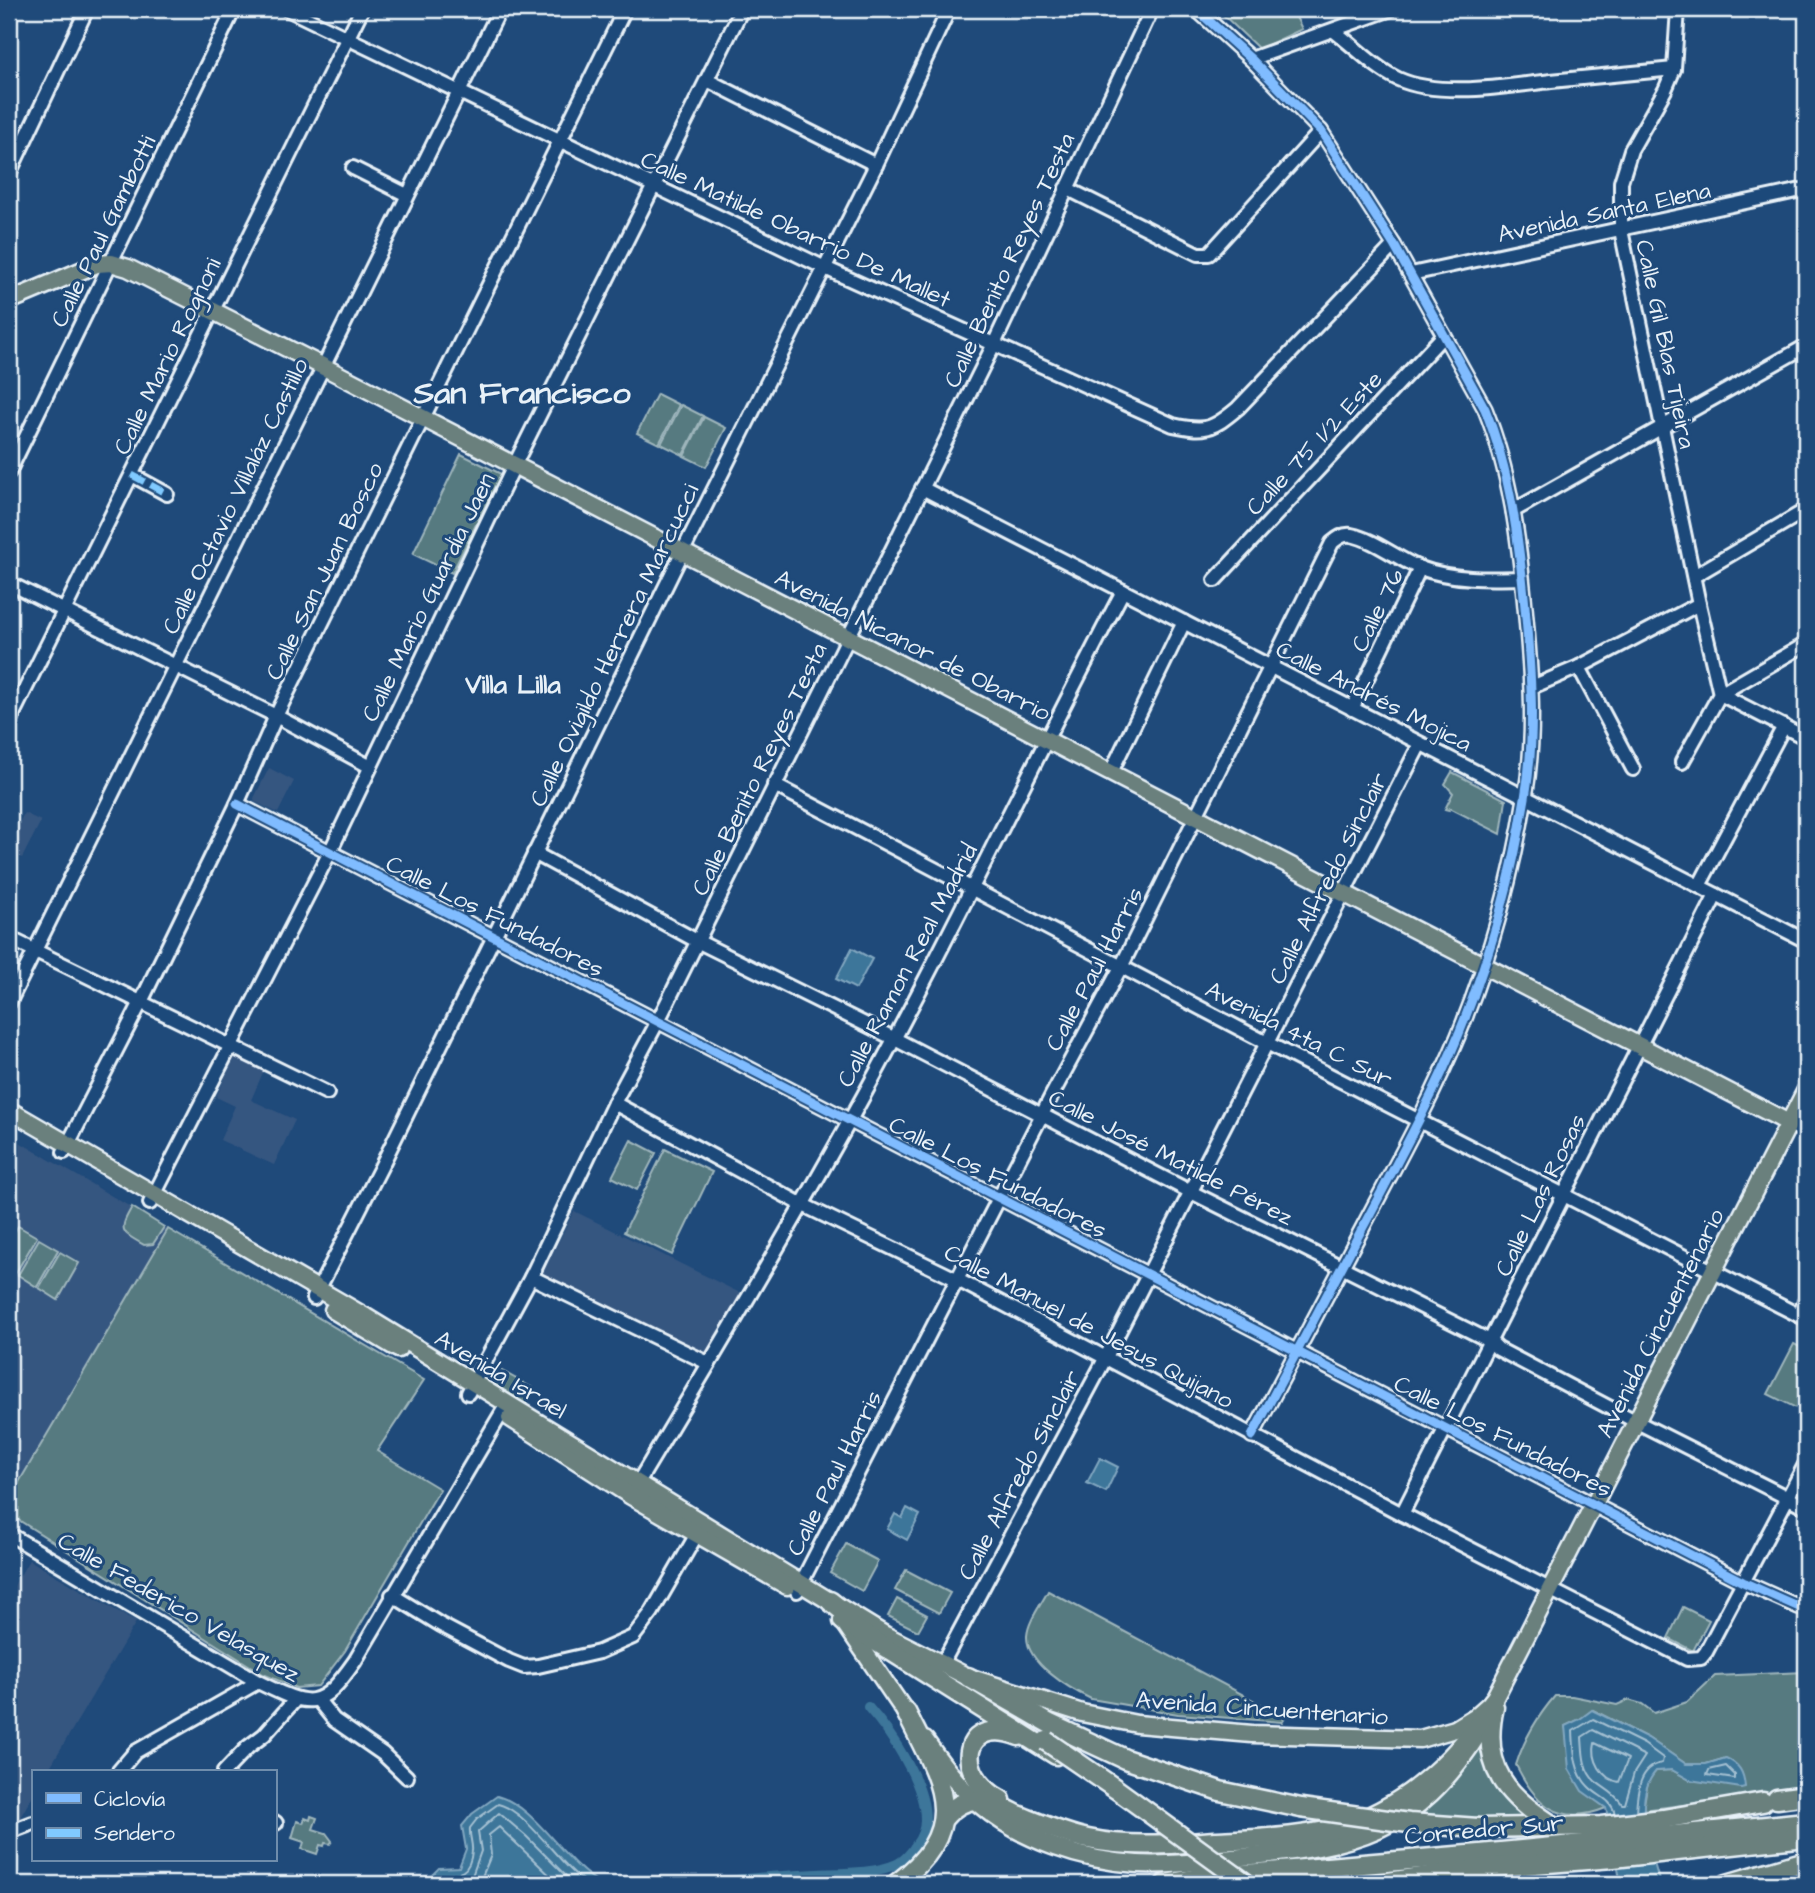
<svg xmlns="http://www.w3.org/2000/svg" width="1815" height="1893" font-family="'Architects Daughter',sans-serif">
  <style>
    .built { fill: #365680 }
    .green { fill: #567a80; stroke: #9fb6bc; stroke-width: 2 }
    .water { fill: #3e769a; stroke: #82a7c0; stroke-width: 2 }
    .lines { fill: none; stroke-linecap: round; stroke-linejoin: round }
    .shore { stroke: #a4c0d2; stroke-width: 2 }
    .canal { stroke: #3e769a; stroke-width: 10 }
    .minor-casing { stroke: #e8f1f8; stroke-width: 18 }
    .major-casing { stroke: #e8f1f8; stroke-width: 21 }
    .highway-casing { stroke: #e8f1f8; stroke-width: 23 }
    .minor { stroke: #1f4a7a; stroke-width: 12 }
    .major { stroke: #6a807d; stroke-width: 16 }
    .highway { stroke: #6a807d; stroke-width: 18 }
    .highway-bridge-casing { stroke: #e8f1f8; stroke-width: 23; stroke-linecap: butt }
    .highway-bridge { stroke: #6a807d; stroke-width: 18 }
    .quiet { stroke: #80caff; stroke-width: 7; stroke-dasharray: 14 7; stroke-linecap: butt }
    .cycleway-casing { stroke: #1f4a7a; stroke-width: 13 }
    .cycleway { stroke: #80bcff; stroke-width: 9 }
    .labels { text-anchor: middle; stroke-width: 6; stroke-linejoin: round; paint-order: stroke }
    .street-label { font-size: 24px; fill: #e8f1f8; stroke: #1f4a7a }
    .neighbourhood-label { font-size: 26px; font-weight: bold; fill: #e8f1f8; stroke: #1f4a7a }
    .district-label { font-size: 32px; font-weight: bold; fill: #e8f1f8; stroke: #1f4a7a }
  </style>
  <rect width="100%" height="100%" fill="#1f4a7a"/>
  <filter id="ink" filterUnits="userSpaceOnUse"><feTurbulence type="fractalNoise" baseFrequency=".0143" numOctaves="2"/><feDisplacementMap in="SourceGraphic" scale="14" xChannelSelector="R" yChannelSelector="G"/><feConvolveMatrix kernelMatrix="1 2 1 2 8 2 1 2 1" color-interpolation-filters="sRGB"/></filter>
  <g filter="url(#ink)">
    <g class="built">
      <polygon points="269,768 294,781 278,813 255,802 254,798"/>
      <polygon points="24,813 41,821 22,858 9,851 9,831 14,833"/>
      <polygon points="235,1056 264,1070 251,1100 295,1120 274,1165 220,1140 235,1106 216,1097"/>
      <polygon points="9,1136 168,1229 9,1499"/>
      <polygon points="574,1211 742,1294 707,1356 542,1275"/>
      <polygon points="29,1560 136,1622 47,1772 33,1772 33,1795 18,1821 9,1823 9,1594"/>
    </g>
    <g class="green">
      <polygon points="1217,9 1292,9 1302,29 1259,49"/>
      <polygon points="657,394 679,405 659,444 637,433"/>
      <polygon points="681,405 703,416 683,455 661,444"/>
      <polygon points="704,417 726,428 706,467 684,456"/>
      <polygon points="461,454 501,474 452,573 413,554"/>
      <polygon points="1452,772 1506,800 1501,834 1450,808 1449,810 1445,809 1453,793 1445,784"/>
      <polygon points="631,1140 656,1153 637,1190 612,1177"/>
      <polygon points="665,1149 712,1172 672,1255 624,1232"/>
      <path d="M 132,1207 L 164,1227 L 153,1244 L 144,1245 C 121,1232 118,1231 132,1207 Z"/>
      <polygon points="18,1226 37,1237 15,1274 9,1270 9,1242"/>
      <polygon points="168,1229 424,1380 377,1451 440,1489 345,1651 318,1686 296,1688 263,1674 9,1514 9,1499"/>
      <polygon points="39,1239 58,1250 37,1287 18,1275"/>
      <polygon points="60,1252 79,1263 58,1300 39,1288"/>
      <polygon points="1794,1344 1806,1350 1806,1413 1768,1394"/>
      <polygon points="502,1371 534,1389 523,1410 490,1391"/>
      <polygon points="846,1544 878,1561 862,1591 830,1573"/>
      <polygon points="906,1570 950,1593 939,1613 895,1590"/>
      <path d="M 1048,1591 L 1285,1717 L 1282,1722 L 1178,1714 L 1091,1699 C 1070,1689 1026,1663 1027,1636 C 1028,1621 1041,1605 1048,1591 Z"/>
      <polygon points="897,1599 927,1615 918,1631 888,1616"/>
      <polygon points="1683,1607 1709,1620 1693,1651 1668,1638"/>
      <path d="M 1806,1672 L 1806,1786 L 1754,1796 L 1643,1810 L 1648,1780 L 1656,1771 L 1672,1770 L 1690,1780 L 1726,1758 L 1706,1764 L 1686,1764 L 1648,1738 L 1593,1710 L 1580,1719 L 1565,1726 L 1582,1790 L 1606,1808 C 1560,1827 1536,1805 1516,1765 C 1524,1739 1537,1717 1555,1696 L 1572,1696 L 1617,1705 L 1628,1700 L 1642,1704 L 1654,1713 L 1687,1702 L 1715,1676 Z"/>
      <polygon points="1484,1738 1538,1823 1408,1818 1467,1764"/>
      <polygon points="311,1816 317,1818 313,1829 326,1833 332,1841 330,1844 325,1843 324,1846 320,1845 317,1854 302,1849 304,1842 292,1838 297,1821 303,1823 305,1818 310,1820"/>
    </g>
    <g class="water">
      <polygon points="852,948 872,959 856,989 836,979"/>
      <polygon points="1100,1458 1118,1467 1106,1492 1087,1483"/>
      <polygon points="907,1508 920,1515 907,1540 887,1529 895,1514 902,1518"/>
      <path d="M 1592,1710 L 1648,1738 L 1686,1764 L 1706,1764 L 1726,1758 C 1739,1764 1744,1772 1745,1787 L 1741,1788 L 1690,1780 L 1672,1770 L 1656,1771 C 1631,1799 1651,1851 1660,1884 L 1621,1884 L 1606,1808 L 1582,1791 L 1569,1769 L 1565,1726 L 1580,1719 Z"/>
      <path d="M 497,1796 C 538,1807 563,1864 602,1884 L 423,1884 L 439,1868 L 459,1867 L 466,1849 L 462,1826 L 472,1814 Z"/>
    </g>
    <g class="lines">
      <g class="shore">
        <path d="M 1593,1730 L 1645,1756 L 1634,1773 L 1625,1804 L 1622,1804 C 1615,1793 1605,1789 1595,1781 C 1583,1770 1583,1753 1582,1737 Z"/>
        <path d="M 1595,1743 L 1628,1759 L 1619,1782 C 1602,1779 1591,1760 1595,1743 Z"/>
        <polygon points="1726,1766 1735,1775 1735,1779 1707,1775 1709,1770"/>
        <path d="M 1615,1814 C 1611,1798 1598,1797 1588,1786 C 1574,1772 1574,1750 1573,1731 L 1593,1719 L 1644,1744 L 1663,1758 L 1662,1763 C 1639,1767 1637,1792 1636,1812"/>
        <path d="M 433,1884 L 441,1875 C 460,1875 470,1873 472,1851 C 473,1844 469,1836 470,1828 L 477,1819 L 498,1804 C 528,1811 560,1867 588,1884"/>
        <polyline points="444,1884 462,1882 472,1876 481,1851 478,1832 499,1813 526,1836 574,1884"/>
        <polyline points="479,1884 491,1855 489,1835 499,1827 559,1884"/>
      </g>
      <path class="canal" d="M 704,1884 C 742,1878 779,1876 817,1874 C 840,1873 875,1874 897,1864 C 904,1861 912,1852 916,1845 C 921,1838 925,1830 925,1821 C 926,1784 891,1733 868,1707"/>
      <g class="minor-casing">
        <g id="minor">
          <path d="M 287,9 L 825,268 L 1173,425 C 1205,432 1212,430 1238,408 L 1394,245"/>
          <path d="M 1196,9 L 1251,59 L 1321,131 L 1394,245 L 1485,409 C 1510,471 1519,540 1525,607 C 1531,671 1536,735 1525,798 C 1512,879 1489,960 1458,1036 C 1431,1101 1396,1164 1363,1227 C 1326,1297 1289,1366 1252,1436"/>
          <polyline points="1678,9 1674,69 1665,90 1631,150 1621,182 1621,230 1699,604 1720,694"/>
          <path d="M 1334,31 C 1355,47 1375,68 1398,79 C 1440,98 1507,86 1551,81 C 1592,77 1633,73 1674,69"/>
          <polyline points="1251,59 1391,9"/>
          <polyline points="707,80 876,165"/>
          <polyline points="353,168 407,195"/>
          <polyline points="9,174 87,9"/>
          <polyline points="1066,188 1198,254 1209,254 1321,131"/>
          <polyline points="1411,274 1806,189"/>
          <polyline points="9,472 234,9"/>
          <polyline points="132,475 167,494"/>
          <polyline points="922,488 1806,941"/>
          <polyline points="1513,511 1806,346"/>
          <polyline points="1694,576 1806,510"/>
          <polyline points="1215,580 1444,335"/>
          <polyline points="9,583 276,716 369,766"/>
          <polyline points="1579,667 1633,769"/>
          <polyline points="1532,687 1579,667 1699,604"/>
          <polyline points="1720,694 1806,644"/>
          <polyline points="1720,694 1806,738"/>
          <polyline points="1352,709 1420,568"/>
          <polyline points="9,722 362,9"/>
          <polyline points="1682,762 1720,694"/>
          <polyline points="1111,772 1184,622"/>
          <polyline points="774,785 1267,1043 1806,1319"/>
          <polyline points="237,804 1743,1582 1799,1607 1806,1606"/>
          <polyline points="534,853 697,941 893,1038 1191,1192 1490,1341 1498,1349 1635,1421 1806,1507"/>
          <polyline points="1699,886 1784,726"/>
          <polyline points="9,938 327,1093"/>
          <polyline points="9,1003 500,9"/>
          <polyline points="614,1103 801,1204 956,1279 1402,1514 1687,1659 1701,1658 1706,1652 1806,1463"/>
          <polyline points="1789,1123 1806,1133"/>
          <polyline points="64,1152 141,1002 237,804 276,716 625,9"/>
          <polyline points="150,1203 330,852 514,466 742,9"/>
          <polyline points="531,1277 708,1363"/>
          <polyline points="314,1298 381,1167 682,553 876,165 949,9"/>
          <polyline points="1798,1315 1806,1300"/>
          <polyline points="468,1393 531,1277 614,1103 658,1021 994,344 1152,9"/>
          <path d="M 633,1491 C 706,1369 780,1246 849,1122 C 946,948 1030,767 1123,591"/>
          <polyline points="1402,1514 1716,895"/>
          <path d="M 9,1534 L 258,1682 C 311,1708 320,1711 355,1661 L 507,1404"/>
          <path d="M 797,1591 L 1052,1095 L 1122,965 L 1332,543 C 1338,538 1343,534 1351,535 C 1376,540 1397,559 1420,568 C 1452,580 1489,579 1522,578"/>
          <polyline points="392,1595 441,1625 509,1661 524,1667 538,1666 599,1652 633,1637 652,1612 697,1534"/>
          <polyline points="942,1664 1105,1359 1420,744"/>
          <polyline points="318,1700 334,1720 383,1754 407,1777"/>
          <polyline points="118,1772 135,1752 258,1682"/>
          <polyline points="224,1772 248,1747 264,1735 296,1699"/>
          <polyline points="275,1822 276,1823"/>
          <polyline points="9,1832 33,1823"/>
        </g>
      </g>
      <g class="major-casing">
        <g id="major">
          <polyline points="9,301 97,264 111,263 128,268 322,366 1789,1123"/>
          <polyline points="9,1110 366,1317 885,1635 968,1677 1082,1713 1137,1724 1252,1734 1420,1739 1455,1729 1476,1716 1493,1701 1806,1090"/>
          <polyline points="333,1310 398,1349"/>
          <polyline points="510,1418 631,1496 787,1586"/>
          <polyline points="846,1625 912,1722"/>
          <path d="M 925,1740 C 941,1763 959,1787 980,1805 C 1021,1840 1083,1861 1137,1864 C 1172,1866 1207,1861 1242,1857 C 1355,1846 1415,1834 1479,1733"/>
        </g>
      </g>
      <g class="highway-casing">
        <g id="highway">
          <polyline points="830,1601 859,1624"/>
          <polyline points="843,1621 1056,1755"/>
          <polyline points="968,1677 1050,1724 1125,1759 1220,1791 1301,1808"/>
          <path d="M 1494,1707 C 1480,1768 1507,1797 1555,1827"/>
          <polyline points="1777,1799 1806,1795"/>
          <path d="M 1001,1800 C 952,1774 962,1714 1019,1736"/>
          <path d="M 943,1819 C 952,1808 964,1799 979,1800 C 992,1801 1006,1809 1018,1815 C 1041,1824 1064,1834 1088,1839 C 1130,1848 1172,1844 1215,1841 C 1259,1839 1309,1838 1351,1824 C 1410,1803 1462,1755 1493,1701"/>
          <polyline points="1478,1828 1601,1826 1663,1819 1763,1802"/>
          <path d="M 896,1884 C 973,1826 940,1781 906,1712"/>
          <polyline points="1165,1884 1199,1878 1480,1854 1806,1822"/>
          <polyline points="1375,1884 1482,1868 1613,1858 1806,1837"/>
          <polyline points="1727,1884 1806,1861"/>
        </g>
      </g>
      <use href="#minor" class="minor"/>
      <use href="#major" class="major"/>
      <use href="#highway" class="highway"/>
      <g class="highway-bridge-casing">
        <g id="highway-bridge">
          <polyline points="1046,1741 1116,1789 1247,1884"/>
          <polyline points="1301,1808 1409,1823 1478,1828"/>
        </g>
      </g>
      <use href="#highway-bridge" class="highway-bridge"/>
      <polyline class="quiet" points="132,475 167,494"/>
      <g class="cycleway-casing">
        <g id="cycleway">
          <path d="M 1196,9 L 1251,59 L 1321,131 L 1394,245 L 1485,409 C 1510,471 1519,540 1525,607 C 1531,671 1536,735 1525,798 C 1512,879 1489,960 1458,1036 C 1431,1101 1396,1164 1363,1227 C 1326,1297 1289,1366 1252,1436"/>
          <polyline points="237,804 1743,1582 1799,1607 1806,1606"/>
        </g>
      </g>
      <use href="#cycleway" class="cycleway"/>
    </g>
  </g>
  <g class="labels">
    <g class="street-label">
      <text transform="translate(1604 212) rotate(-12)" y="8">Avenida Santa Elena</text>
      <text transform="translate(796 229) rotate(25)" y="8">Calle Matilde Obarrio De Mallet</text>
      <text transform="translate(103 231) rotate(-64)" y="8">Calle Paul Gambotti</text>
      <text transform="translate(1009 260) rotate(-65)" y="8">Calle Benito Reyes Testa</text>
      <text transform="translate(1666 344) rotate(78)" y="8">Calle Gil Blas Tijeira</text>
      <text transform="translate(167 356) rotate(-64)" y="8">Calle Mario Rognoni</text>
      <text transform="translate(1314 443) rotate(-47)" y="8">Calle 75 1/2 Este</text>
      <text transform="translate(235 496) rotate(-64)" y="8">Calle Octavio Villaláz Castillo</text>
      <text transform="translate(324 571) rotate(-64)" y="8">Calle San Juan Bosco</text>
      <text transform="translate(428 597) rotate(-64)" y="8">Calle Mario Guardia Jaen</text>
      <text transform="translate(1377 610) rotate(-64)" y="8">Calle 76</text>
      <text transform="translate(614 645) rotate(-64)" y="8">Calle Ovigildo Herrera Marcucci</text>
      <text transform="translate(913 645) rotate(27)" y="8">Avenida Nicanor de Obarrio</text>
      <text transform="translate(1374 696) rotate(27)" y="8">Calle Andrés Mojica</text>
      <text transform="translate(759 769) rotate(-64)" y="8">Calle Benito Reyes Testa</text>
      <text transform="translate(1328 878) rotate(-63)" y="8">Calle Alfredo Sinclair</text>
      <text transform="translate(495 916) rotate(27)" y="8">Calle Los Fundadores</text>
      <text transform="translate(907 965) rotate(-62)" y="8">Calle Ramon Real Madrid</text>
      <text transform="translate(1094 969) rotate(-62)" y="8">Calle Paul Harris</text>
      <text transform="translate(1299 1034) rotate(27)" y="8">Avenida 4ta C Sur</text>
      <text transform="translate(1171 1157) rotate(27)" y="8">Calle José Matilde Pérez</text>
      <text transform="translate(998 1177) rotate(27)" y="8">Calle Los Fundadores</text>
      <text transform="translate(1540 1195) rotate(-64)" y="8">Calle Las Rosas</text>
      <text transform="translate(1660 1323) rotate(-63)" y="8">Avenida Cincuentenario</text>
      <text transform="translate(1089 1326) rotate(28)" y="8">Calle Manuel de Jesus Quijano</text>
      <text transform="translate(501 1374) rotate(31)" y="8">Avenida Israel</text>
      <text transform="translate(1503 1436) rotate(27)" y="8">Calle Los Fundadores</text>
      <text transform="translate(834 1473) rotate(-63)" y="8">Calle Paul Harris</text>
      <text transform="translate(1019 1475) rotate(-62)" y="8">Calle Alfredo Sinclair</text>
      <text transform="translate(179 1607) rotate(30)" y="8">Calle Federico Velasquez</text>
      <text transform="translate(1262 1708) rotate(4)" y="8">Avenida Cincuentenario</text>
      <text transform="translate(1484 1829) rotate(-5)" y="8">Corredor Sur</text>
    </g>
    <g class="neighbourhood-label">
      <text x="513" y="693">Villa Lilla</text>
    </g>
    <g class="district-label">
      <text x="522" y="403">San Francisco</text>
    </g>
  </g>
  <rect width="1815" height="1893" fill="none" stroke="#1f4a7a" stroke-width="35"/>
  <rect x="18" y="18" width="1780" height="1858" fill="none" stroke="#e8f1f8" stroke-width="2.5" filter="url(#ink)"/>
  <rect x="32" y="1770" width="245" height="91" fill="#1f4a7a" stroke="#6f8dac" stroke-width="2"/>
  <rect x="46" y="1793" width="35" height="10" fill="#80bcff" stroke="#6f8dac" stroke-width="2"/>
  <text x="94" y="1806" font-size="21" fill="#e8f1f8">Ciclovía</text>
  <rect x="46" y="1828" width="35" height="10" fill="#80caff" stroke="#6f8dac" stroke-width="2"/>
  <text x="94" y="1840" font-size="21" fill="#e8f1f8">Sendero</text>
</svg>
